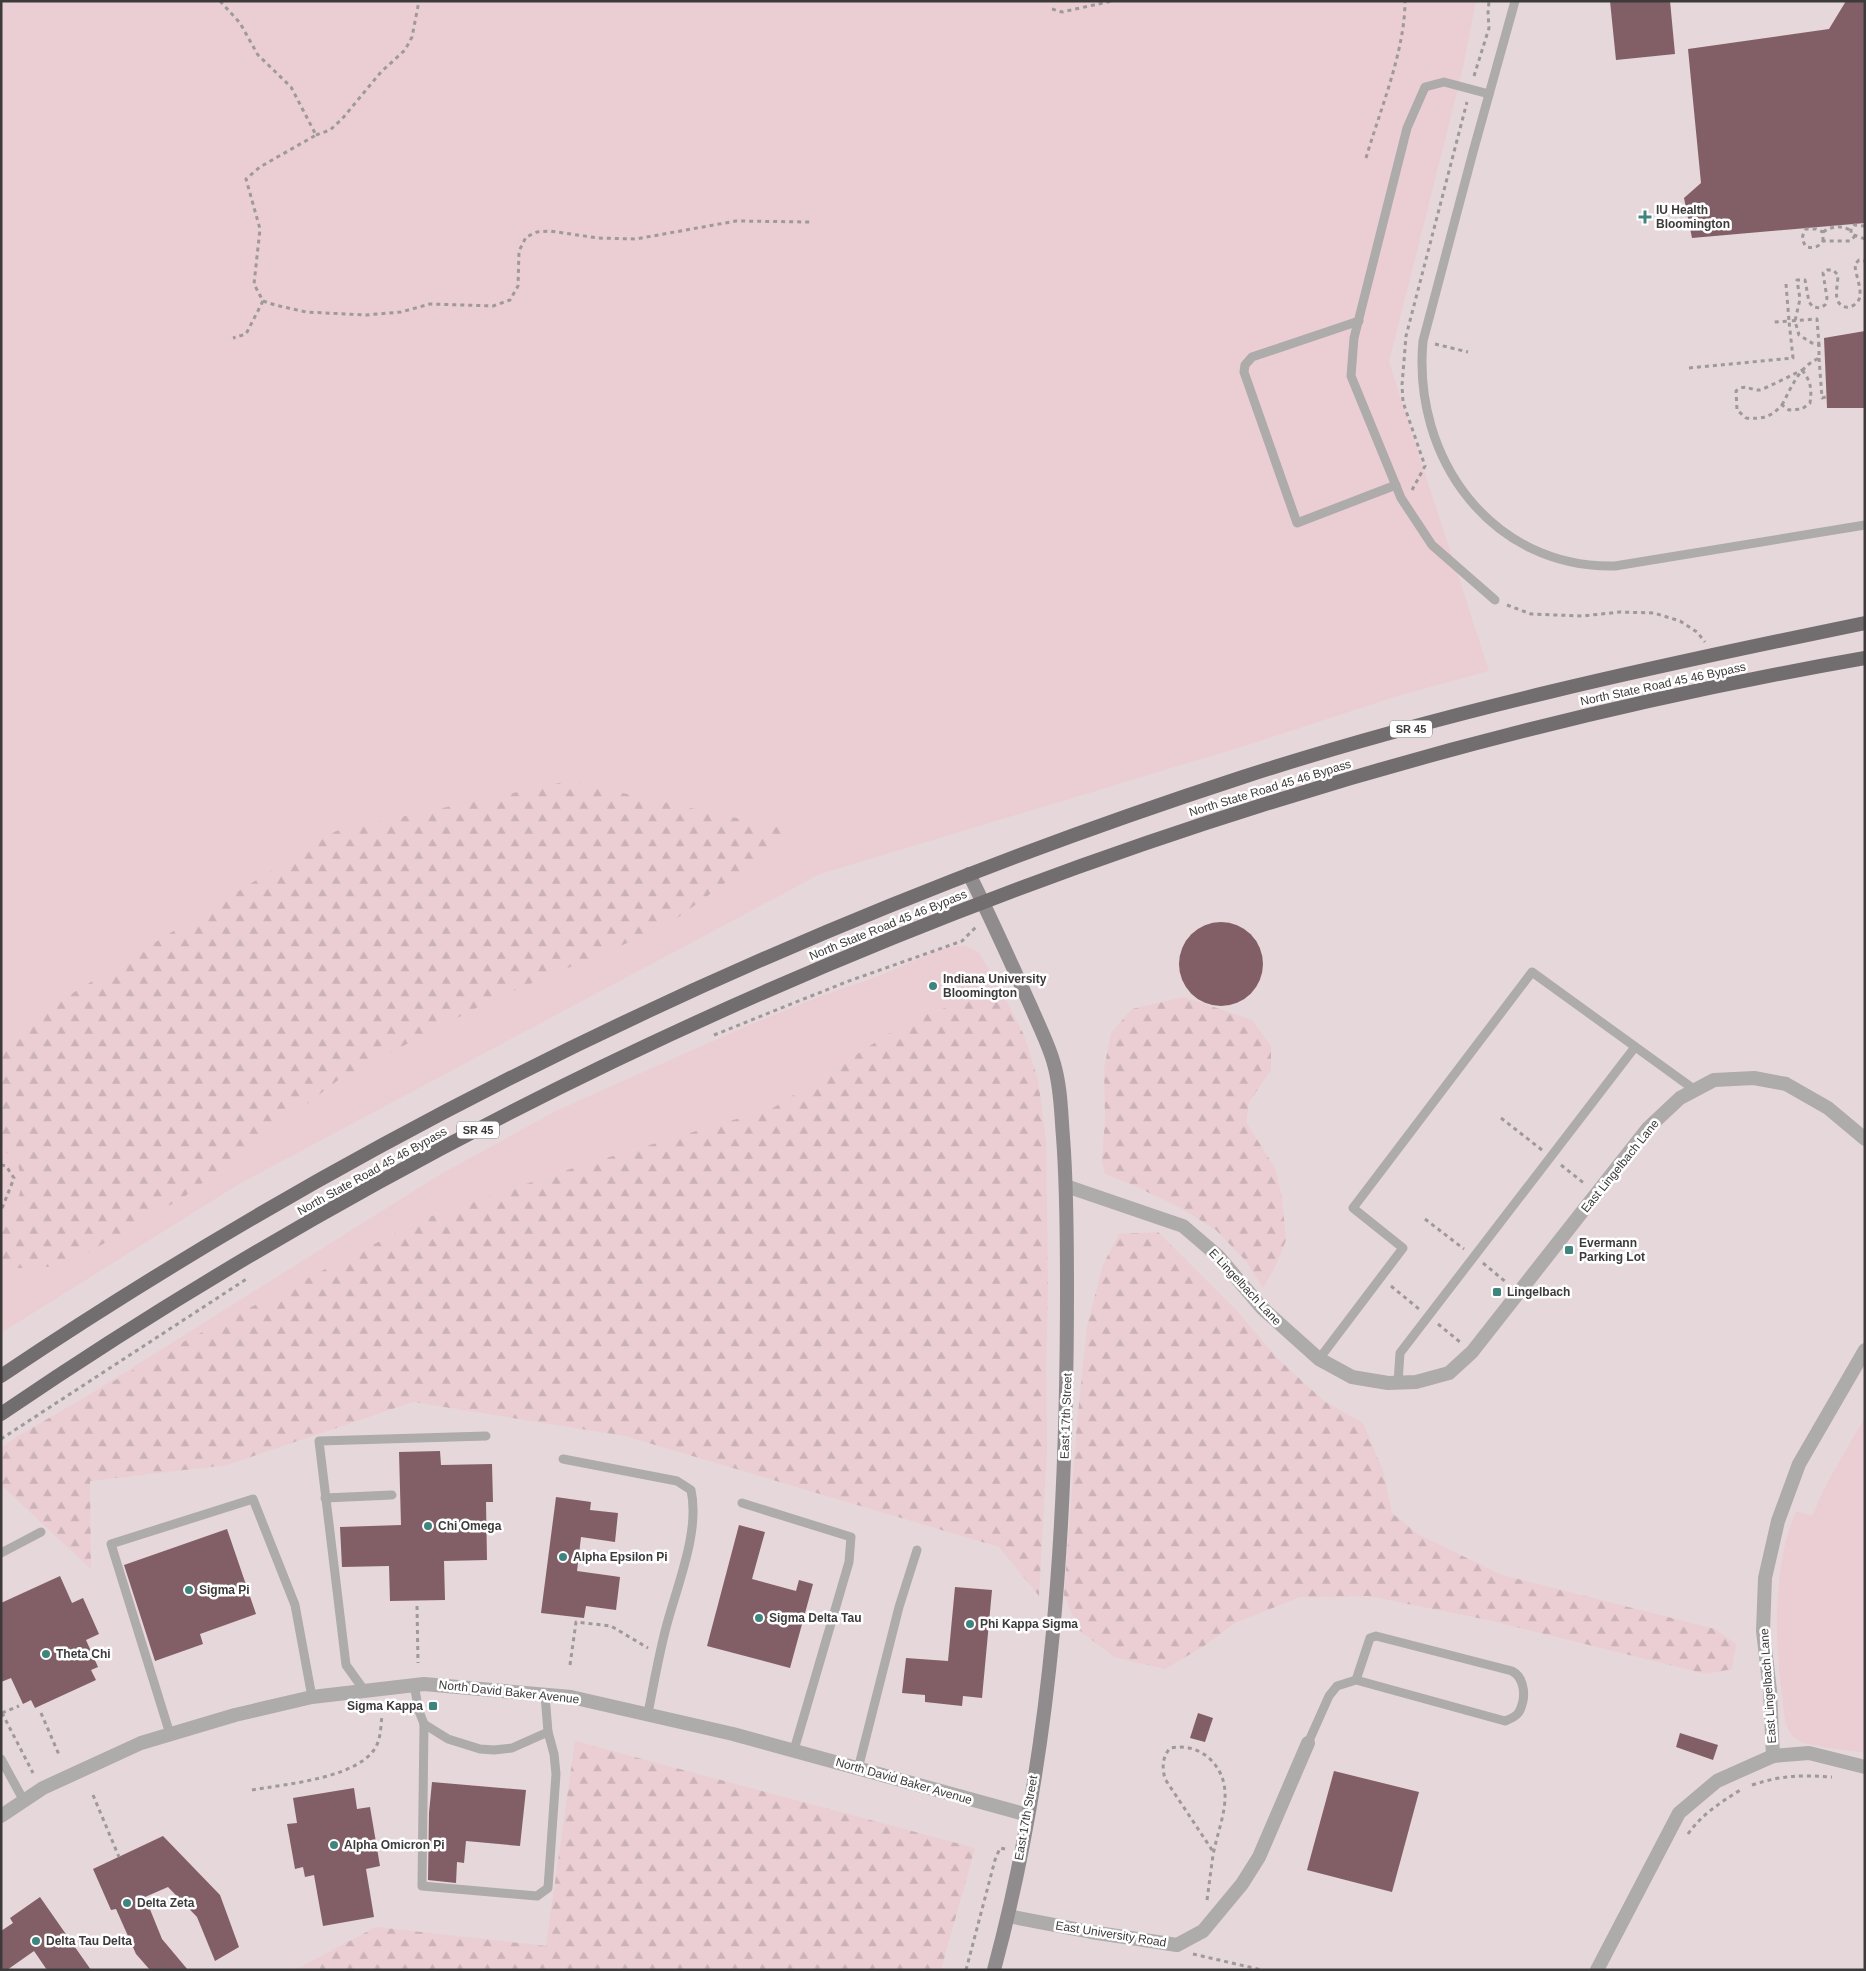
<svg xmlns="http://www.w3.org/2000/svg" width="1866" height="1971" font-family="Helvetica,sans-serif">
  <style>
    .built { fill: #e6d7da }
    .grass { fill: #ebced3 }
    .forest { fill: url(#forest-firs) }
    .building { fill: #825f66 }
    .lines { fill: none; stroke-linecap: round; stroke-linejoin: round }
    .path { stroke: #9e999a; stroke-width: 3; stroke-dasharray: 4 4; stroke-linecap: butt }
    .service { stroke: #aeabab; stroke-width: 9 }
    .minor { stroke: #aeabab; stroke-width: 14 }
    .secondary { stroke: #908c8d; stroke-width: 14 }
    .trunk { stroke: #726d6e; stroke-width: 14 }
    .poi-dot { fill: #3e857d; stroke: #fff; stroke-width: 2 }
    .labels { text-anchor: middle; stroke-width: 5; stroke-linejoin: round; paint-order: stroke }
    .shield { fill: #fff; stroke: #777576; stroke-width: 1 }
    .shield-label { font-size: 11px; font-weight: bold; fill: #3d3a3b }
    .poi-label { font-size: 12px; font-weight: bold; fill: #3d3a3b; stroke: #fff; text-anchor: start }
    .street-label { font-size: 12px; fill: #3d3a3b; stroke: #fff }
  </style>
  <defs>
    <pattern id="forest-firs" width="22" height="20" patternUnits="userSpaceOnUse" patternTransform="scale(1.25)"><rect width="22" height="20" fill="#ebced3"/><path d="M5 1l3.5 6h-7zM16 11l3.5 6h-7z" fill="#cab2b6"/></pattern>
  </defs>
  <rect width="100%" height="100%" fill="#eee8e9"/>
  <rect class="built" x="1" y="1" width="1864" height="1969"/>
  <g class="grass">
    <polygon points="1,1 1476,1 1462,72 1389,362 1489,671 1397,696 1251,744 820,874 239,1184 1,1333"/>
    <polygon points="965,945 979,953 1000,989 910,1020 773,1108 576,1167 423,1219 177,1345 76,1403 441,1174 558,1110 749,1025 821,996 879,976 941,949"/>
    <path d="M 1865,1417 L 1865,1753 C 1848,1749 1805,1748 1795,1738 C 1783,1728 1784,1709 1782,1695 C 1776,1649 1774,1602 1783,1555 C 1785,1540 1791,1525 1796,1511 L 1812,1516 L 1827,1483 Z"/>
  </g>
  <g class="forest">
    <polygon points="568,781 796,831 665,927 492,1000 341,1078 184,1197 65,1266 1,1269 1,1231 16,1209 22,1183 17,1160 1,1149 1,1041 55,1004 336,831"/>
    <polygon points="1000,989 1024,1035 1038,1080 1046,1140 1048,1290 1046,1365 1047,1451 1039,1596 999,1547 625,1436 413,1402 227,1465 90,1481 91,1569 1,1485 1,1448 16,1437 177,1345 423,1219 576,1167 773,1108 910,1020"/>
    <polygon points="1184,997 1252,1020 1271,1046 1271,1070 1249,1102 1246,1122 1275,1168 1282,1198 1286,1240 1275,1267 1263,1288 1246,1261 1216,1230 1181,1208 1135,1186 1105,1174 1102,1161 1105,1119 1104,1069 1111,1033 1132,1009"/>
    <polygon points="1158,1232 1237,1311 1276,1357 1324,1401 1363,1423 1383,1471 1392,1513 1419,1535 1502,1575 1715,1629 1736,1644 1732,1669 1706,1674 1488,1620 1368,1596 1300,1597 1235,1623 1204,1646 1165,1669 1114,1657 1079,1630 1064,1595 1077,1423 1087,1326 1103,1265 1119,1234"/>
    <polygon points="575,1741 975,1848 941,1970 295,1970 376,1927 546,1946"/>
  </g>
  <g class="building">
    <polygon points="1610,1 1670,1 1675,54 1616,60"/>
    <polygon points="1846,1 1865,1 1865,223 1692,238 1684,198 1701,183 1688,49 1829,29"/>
    <polygon points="1865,331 1865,408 1827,408 1824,338"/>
    <circle cx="1221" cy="964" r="42"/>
    <polygon points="440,1451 441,1465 492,1464 493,1502 486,1502 487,1560 444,1561 445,1600 390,1601 389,1566 342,1567 340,1527 401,1525 399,1452"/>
    <polygon points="556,1497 591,1502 590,1510 618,1513 615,1542 581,1537 577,1571 620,1577 616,1610 586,1606 584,1618 541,1613"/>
    <polygon points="739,1525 765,1532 752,1579 796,1591 799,1580 813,1584 790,1668 707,1646"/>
    <polygon points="227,1529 256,1614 200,1634 203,1644 155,1661 124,1565"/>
    <polygon points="60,1576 72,1603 83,1598 99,1634 86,1640 98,1667 91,1670 96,1680 35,1708 31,1700 23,1704 11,1678 1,1682 1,1603"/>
    <polygon points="955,1587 992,1590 982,1698 963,1696 962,1706 925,1702 925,1695 902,1693 906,1658 948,1661"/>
    <polygon points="1198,1713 1213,1718 1205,1742 1190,1738"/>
    <polygon points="1680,1733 1718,1745 1713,1760 1676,1747"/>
    <polygon points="1334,1771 1419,1792 1392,1892 1307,1870"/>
    <polygon points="432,1782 526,1790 520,1846 466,1841 464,1863 457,1862 456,1883 428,1880 429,1813"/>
    <polygon points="354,1788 357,1809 370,1807 380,1866 366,1869 374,1917 323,1926 314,1875 305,1877 303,1867 295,1869 287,1824 297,1823 293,1798"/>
    <polygon points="163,1836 220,1895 239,1947 215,1961 197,1917 168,1887 145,1897 162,1939 188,1970 150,1970 136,1954 116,1909 111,1910 93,1869"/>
    <polygon points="40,1897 91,1970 47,1970 34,1951 7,1970 1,1970 1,1931 13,1923 10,1918"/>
  </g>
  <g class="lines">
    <g class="path">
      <polyline points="220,1 240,23 258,55 291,87 316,135 260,167 246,179 260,229 254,284 263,301 246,334 233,338"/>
      <polyline points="1052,9 1062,12 1112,1"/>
      <polyline points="1474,76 1489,28 1488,13 1489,1"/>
      <polyline points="316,135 330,130 342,119 381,72 405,50 412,37 419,1"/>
      <path d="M 1366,158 C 1380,110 1405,51 1405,1"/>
      <polyline points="1865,226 1854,225 1851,228 1851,234 1865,239"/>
      <path d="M 1823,232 C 1832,226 1840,225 1850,230"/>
      <path d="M 1823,241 L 1823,232 L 1816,229 L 1806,229 C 1801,236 1802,240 1806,247 C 1813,248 1818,248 1823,241 L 1850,241 L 1855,236"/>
      <polyline points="1786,284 1789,321 1817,319 1819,345"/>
      <polyline points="263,301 275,305 306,312 366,315 401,312 430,304 493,306 510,300 518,286 519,251 526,237 537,232 550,231 598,238 636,239 736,221 810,222"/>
      <polyline points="1435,344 1468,352"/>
      <polyline points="1819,358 1822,398 1826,397"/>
      <polyline points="1689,368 1793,358 1789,321 1774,322"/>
      <path d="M 1802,370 C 1811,381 1812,390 1810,403 L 1802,409 L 1789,410 L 1782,405 C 1770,418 1762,419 1746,418 L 1737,410 L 1736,391 C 1747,383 1748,390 1759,390 C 1763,390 1794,374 1802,370 Z"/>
      <path d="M 1782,405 C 1792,386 1799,367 1819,358 L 1819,345 L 1812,343 L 1799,335 L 1795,321 L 1800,299 L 1797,280 L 1805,280 L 1809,302 L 1813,307 L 1820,308 L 1825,305 L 1827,298 L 1823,273 L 1827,270 L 1833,270 L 1838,275 C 1838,283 1834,297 1839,303 C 1846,312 1859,305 1860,296 C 1861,285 1855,274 1855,264 L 1859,260 L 1865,261"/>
      <polyline points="1412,490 1425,466 1403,402 1402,385 1406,336 1467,102"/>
      <polyline points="1507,605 1531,614 1582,616 1620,612 1654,613 1680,621 1697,632 1705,642"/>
      <polyline points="714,1035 846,982 962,941 977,926"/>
      <polyline points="1501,1118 1542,1150"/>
      <polyline points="1,1165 6,1166 14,1178 1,1211"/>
      <polyline points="1561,1165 1585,1184"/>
      <polyline points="1425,1219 1464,1249"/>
      <polyline points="1483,1263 1507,1283"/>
      <polyline points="1391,1286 1419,1309"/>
      <polyline points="1438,1324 1460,1342"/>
      <polyline points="1,1439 248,1278"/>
      <polyline points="417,1606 418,1663"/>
      <polyline points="570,1665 576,1622 611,1626 648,1648"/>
      <polyline points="2,1713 33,1773"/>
      <polyline points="2,1713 19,1706"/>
      <polyline points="41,1713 60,1757"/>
      <path d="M 1752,1785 C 1783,1775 1800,1775 1832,1777"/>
      <path d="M 252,1790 C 285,1784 366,1778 378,1742 C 381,1734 381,1723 382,1715"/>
      <polyline points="93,1795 119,1857"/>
      <path d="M 1688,1834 C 1702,1814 1721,1802 1742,1789"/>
      <path d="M 1207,1900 C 1209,1885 1211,1870 1213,1855 C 1219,1823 1238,1788 1211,1760 C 1200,1749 1185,1745 1170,1748 C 1162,1758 1162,1767 1165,1779 L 1214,1853"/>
      <polyline points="1193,1954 1262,1970"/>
      <polyline points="966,1970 995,1860 1000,1848 1005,1849"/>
    </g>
    <g class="service">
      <path d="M 1515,1 L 1473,152 L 1423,341 C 1412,458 1492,569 1615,566 L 1865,525"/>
      <polyline points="1489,94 1444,82 1425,87 1407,128 1354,338 1351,376 1401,498 1432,545 1495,600"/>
      <polyline points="1359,321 1252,357 1245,365 1244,372 1297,523 1396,485"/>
      <polyline points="1319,1359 1403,1248 1353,1208 1532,972 1695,1090"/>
      <polyline points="1398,1383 1400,1353 1635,1047"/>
      <path d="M 563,1459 L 677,1481 L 691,1490 C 700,1531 678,1583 667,1624 C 659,1653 654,1683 648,1713"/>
      <polyline points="325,1498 392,1495"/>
      <polyline points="742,1503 851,1537 849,1562 794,1750"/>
      <polyline points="1,1553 41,1532"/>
      <polyline points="414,1685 419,1711 424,1724 422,1886 537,1896 548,1888 556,1774 554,1754 548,1732 545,1695"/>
      <polyline points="364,1690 346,1665 319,1441 486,1436"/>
      <polyline points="424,1724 448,1739 480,1749 494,1750 512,1748 548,1732"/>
      <polyline points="170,1734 111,1544 253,1499 295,1605 312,1697"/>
      <path d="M 1308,1743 L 1329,1696 L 1337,1686 L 1356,1680 L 1505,1721 C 1510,1719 1516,1717 1519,1712 C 1526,1699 1526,1679 1512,1671 L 1376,1636 L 1370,1638 L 1356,1680"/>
      <polyline points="1,1759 24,1801"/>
      <polyline points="858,1769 899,1607 917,1550"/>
    </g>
    <g class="minor">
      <polyline points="1066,1186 1183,1226 1218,1256 1262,1308 1319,1359 1352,1377 1388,1383 1416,1382 1449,1373 1472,1352 1648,1128 1680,1098 1714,1080 1754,1078 1786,1084 1828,1108 1865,1139"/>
      <polyline points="1773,1756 1770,1691 1763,1631 1765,1578 1778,1521 1799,1464 1865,1350"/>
      <polyline points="1,1816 43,1788 141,1743 235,1715 312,1697 424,1684 571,1697 733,1734 1028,1815"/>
      <polyline points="1008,1916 1091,1932 1177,1945 1203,1931 1242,1884 1259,1857 1308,1743"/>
      <polyline points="1597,1970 1679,1813 1717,1781 1773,1756 1809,1753 1865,1767"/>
    </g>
    <path class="secondary" d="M 969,874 C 991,918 1011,963 1031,1007 C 1039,1026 1049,1045 1054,1064 C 1061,1088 1061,1113 1063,1137 C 1067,1188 1067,1238 1067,1289 C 1067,1517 1054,1748 994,1970"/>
    <g class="trunk">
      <path d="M 1,1376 C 385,1118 804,920 1243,777 C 1446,711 1656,666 1865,623"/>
      <path d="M 1,1414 C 556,1036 1203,774 1865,658"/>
    </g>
  </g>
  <g class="poi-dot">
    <path d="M1642.5 209.5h5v5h5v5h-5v5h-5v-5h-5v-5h5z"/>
    <circle cx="933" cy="986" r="5"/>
    <rect x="1564" y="1245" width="10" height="10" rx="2.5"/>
    <rect x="1492" y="1287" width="10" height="10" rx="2.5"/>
    <circle cx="428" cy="1526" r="5"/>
    <circle cx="563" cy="1557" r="5"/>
    <circle cx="189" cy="1590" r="5"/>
    <circle cx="759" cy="1618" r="5"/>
    <circle cx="970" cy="1624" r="5"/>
    <circle cx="46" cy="1654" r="5"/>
    <rect x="428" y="1701" width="10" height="10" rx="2.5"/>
    <circle cx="334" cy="1845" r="5"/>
    <circle cx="127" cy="1903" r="5"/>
    <circle cx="36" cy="1941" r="5"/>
  </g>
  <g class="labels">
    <g class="shield">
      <rect x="1390" y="720.5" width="42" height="17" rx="4"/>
      <rect x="457" y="1121.5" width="42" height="17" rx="4"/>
    </g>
    <g class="shield-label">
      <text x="1411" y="733">SR 45</text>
      <text x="478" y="1134">SR 45</text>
    </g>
    <g class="poi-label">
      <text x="1656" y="214">IU Health<tspan x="1656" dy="14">Bloomington</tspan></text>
      <text x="943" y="983">Indiana University<tspan x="943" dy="14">Bloomington</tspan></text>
      <text x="1579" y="1247">Evermann<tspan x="1579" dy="14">Parking Lot</tspan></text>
      <text x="1507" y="1296">Lingelbach</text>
      <text x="438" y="1530">Chi Omega</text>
      <text x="573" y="1561">Alpha Epsilon Pi</text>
      <text x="199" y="1594">Sigma Pi</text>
      <text x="769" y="1622">Sigma Delta Tau</text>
      <text x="980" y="1628">Phi Kappa Sigma</text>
      <text x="56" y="1658">Theta Chi</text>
      <text x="423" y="1710" text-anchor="end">Sigma Kappa</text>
      <text x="344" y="1849">Alpha Omicron Pi</text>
      <text x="137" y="1907">Delta Zeta</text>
      <text x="46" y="1945">Delta Tau Delta</text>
    </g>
    <g class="street-label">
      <text transform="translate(1663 684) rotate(-12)" y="4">North State Road 45 46 Bypass</text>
      <text transform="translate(1270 788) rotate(-17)" y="4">North State Road 45 46 Bypass</text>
      <text transform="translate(888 925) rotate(-22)" y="4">North State Road 45 46 Bypass</text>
      <text transform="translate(1620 1166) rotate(-51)" y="4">East Lingelbach Lane</text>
      <text transform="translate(372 1171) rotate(-29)" y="4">North State Road 45 46 Bypass</text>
      <text transform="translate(1245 1287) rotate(47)" y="4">E Lingelbach Lane</text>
      <text transform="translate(1066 1416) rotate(-88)" y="4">East 17th Street</text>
      <text transform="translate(1768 1686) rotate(-94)" y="4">East Lingelbach Lane</text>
      <text transform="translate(509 1692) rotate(6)" y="4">North David Baker Avenue</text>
      <text transform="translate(904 1781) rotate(16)" y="4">North David Baker Avenue</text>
      <text transform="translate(1026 1818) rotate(-80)" y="4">East 17th Street</text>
      <text transform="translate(1111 1934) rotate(9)" y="4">East University Road</text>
    </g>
  </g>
  <rect width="1866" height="1971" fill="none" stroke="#3d3a3b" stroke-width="5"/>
</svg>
